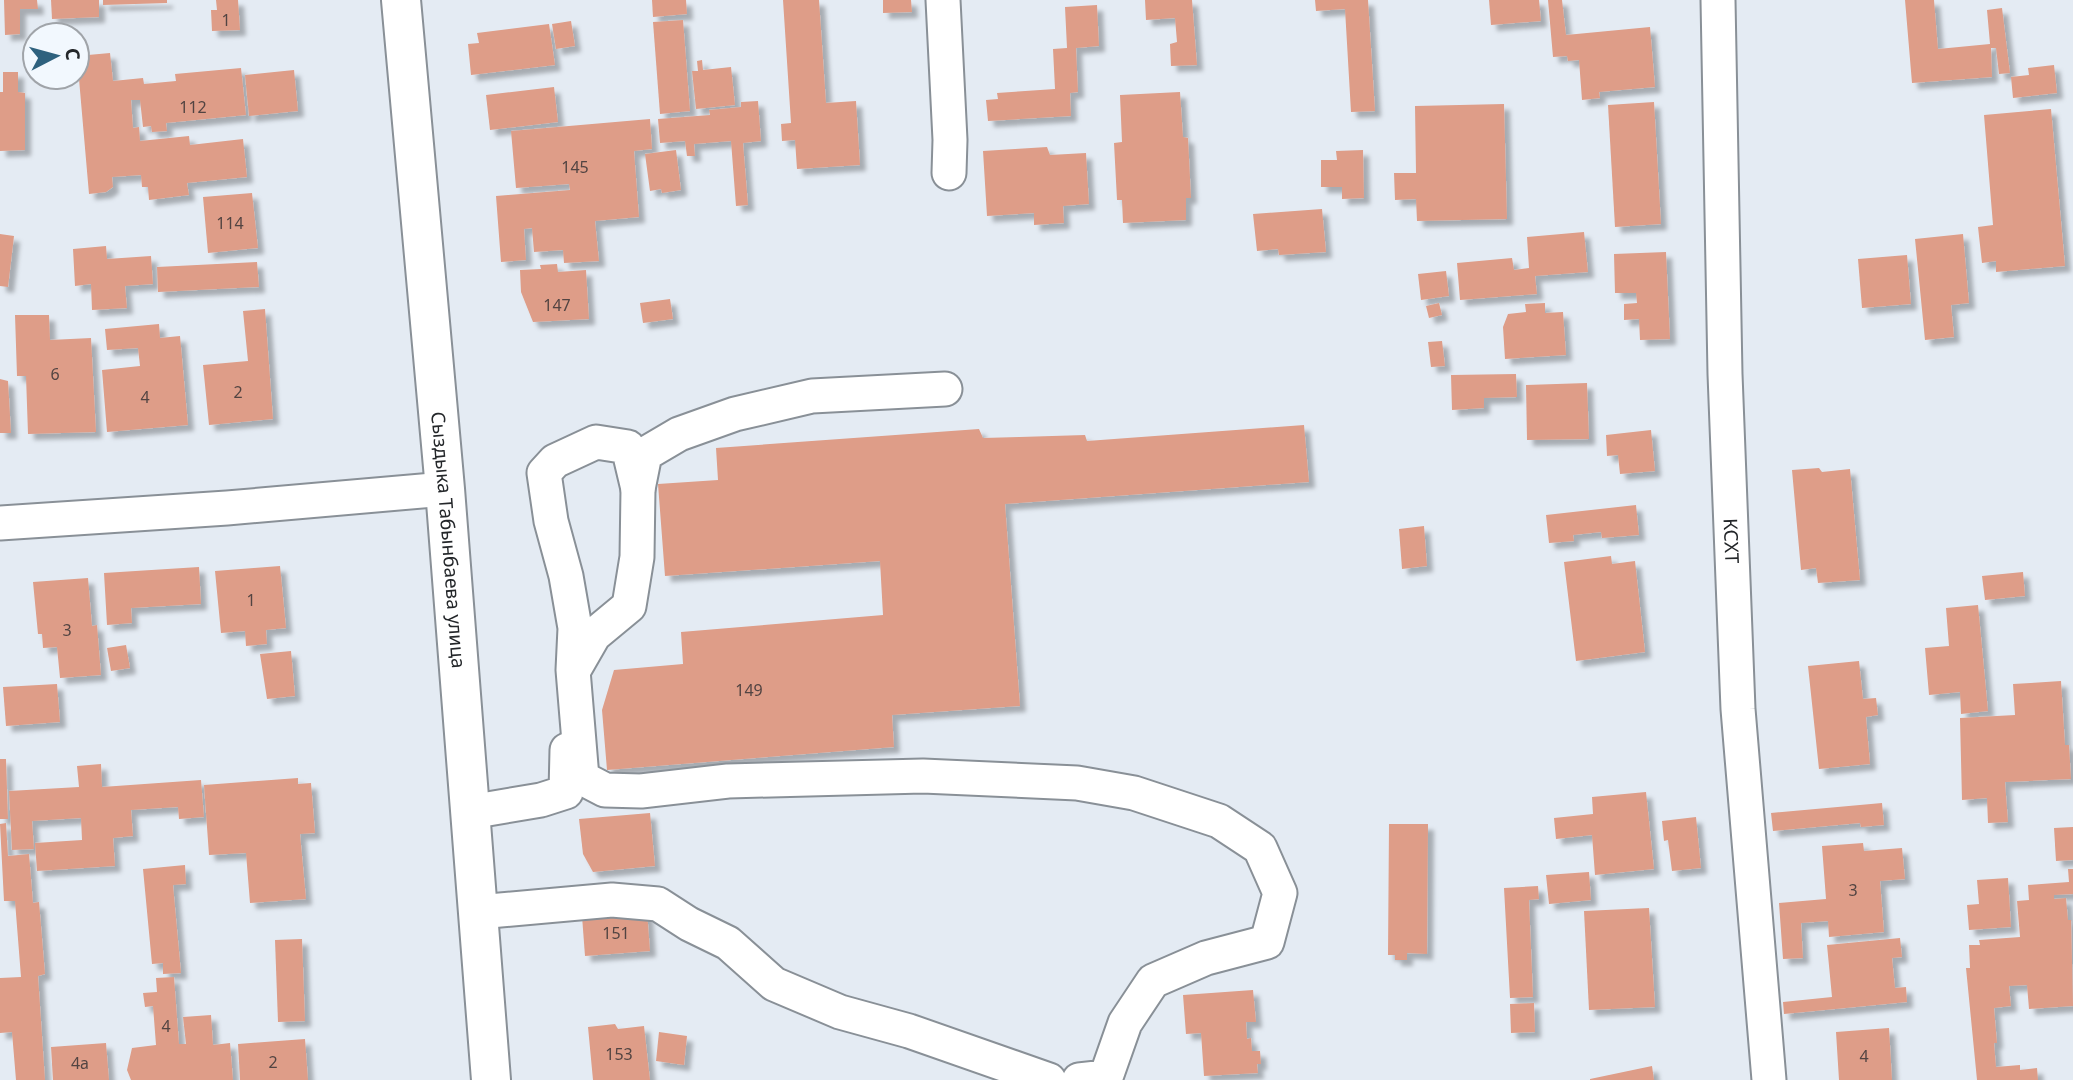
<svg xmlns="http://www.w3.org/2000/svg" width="2073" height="1080" font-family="'Noto Sans',sans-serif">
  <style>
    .building { fill: #de9d88; filter: url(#shadow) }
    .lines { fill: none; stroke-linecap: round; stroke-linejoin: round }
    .minor-casing { stroke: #899097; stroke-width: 37 }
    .tertiary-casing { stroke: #899097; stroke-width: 42 }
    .minor { stroke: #fff; stroke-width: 33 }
    .tertiary { stroke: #fff; stroke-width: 38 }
    .labels { text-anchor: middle; stroke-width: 5; stroke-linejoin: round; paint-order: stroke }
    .number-label { font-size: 16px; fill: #524442 }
    .street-label { font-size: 19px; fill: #24272a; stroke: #f2f8fe }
  </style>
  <defs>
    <filter id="shadow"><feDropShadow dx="6" dy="6" stdDeviation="2" flood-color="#0004"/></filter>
  </defs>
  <rect width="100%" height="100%" fill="#e4ebf3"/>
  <g class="building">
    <polygon points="4,0 37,0 38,9 20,9 20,34 5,35"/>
    <polygon points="51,0 99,0 99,17 52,19"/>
    <polygon points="103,0 167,0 167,3 103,5"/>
    <polygon points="216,0 238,0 240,30 212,31 211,10 217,10"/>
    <polygon points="652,0 686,0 687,14 653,17"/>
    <polygon points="783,0 819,0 826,103 856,101 860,165 797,169 795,140 782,141 781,124 791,123"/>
    <polygon points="883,0 911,0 912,12 883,13"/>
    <polygon points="1145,0 1192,0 1197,65 1171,66 1170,44 1177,42 1175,18 1146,20"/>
    <polygon points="1315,0 1368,0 1375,111 1351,112 1345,9 1316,11"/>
    <polygon points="1489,0 1539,0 1541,21 1491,25"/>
    <polygon points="1548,0 1562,0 1566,35 1650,27 1655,87 1599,92 1600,98 1582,100 1579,60 1568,61 1567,56 1553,57"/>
    <polygon points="1905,0 1934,0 1938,49 1990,44 1987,10 2002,8 2010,73 1999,74 1996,48 1991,48 1992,77 1912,83"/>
    <polygon points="1097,5 1099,46 1076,48 1078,92 1070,93 1071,116 988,121 986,100 998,99 997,93 1055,89 1053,49 1067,48 1065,7"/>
    <polygon points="683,20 690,111 660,114 653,22"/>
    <polygon points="571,21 575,46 556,49 552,24"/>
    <polygon points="549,24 555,65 471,75 468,44 479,43 477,33"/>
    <polygon points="110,53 113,81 143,78 144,84 176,81 175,74 241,68 246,115 166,123 167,131 152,132 151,126 143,127 140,100 131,100 133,128 139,127 140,141 189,136 190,145 243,139 247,177 187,183 189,195 149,200 148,187 142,187 141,175 112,177 113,187 106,192 89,194 77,56"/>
    <polygon points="702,60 703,70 731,67 735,105 696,109 692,71 698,71 697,61"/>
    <polygon points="2054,65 2057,93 2013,98 2011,77 2029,75 2028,68"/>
    <polygon points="294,70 298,111 249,116 245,75"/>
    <polygon points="3,72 18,72 18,92 25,93 25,150 0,151 0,92 3,92"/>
    <polygon points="554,87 558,122 490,130 486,95"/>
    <polygon points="1180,92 1183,137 1188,138 1191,198 1186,198 1186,220 1123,223 1122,200 1117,200 1114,143 1122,142 1120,95"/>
    <polygon points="758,101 761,141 743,143 748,205 736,206 731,141 694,144 695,156 687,156 685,141 660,143 658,119 710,115 709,110 741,107 741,102"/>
    <polygon points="1654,102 1661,224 1615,227 1608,105"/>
    <polygon points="1504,104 1507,219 1417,221 1416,199 1395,200 1394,173 1416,173 1415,106"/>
    <polygon points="2051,109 2065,266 1996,272 1996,261 1982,263 1978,227 1993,225 1984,115"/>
    <polygon points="650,119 652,149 634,151 639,217 595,221 599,261 564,263 563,250 534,252 532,228 524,229 526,260 501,262 496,196 570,190 569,184 516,188 511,131"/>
    <polygon points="1047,147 1050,155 1086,153 1089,204 1063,206 1064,223 1034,225 1034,213 987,216 983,151"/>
    <polygon points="676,150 681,190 662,193 661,189 650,191 645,154"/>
    <polygon points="1363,150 1364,198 1342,199 1342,187 1321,187 1321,160 1337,160 1336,151"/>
    <polygon points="252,193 258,248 208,253 203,197"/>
    <polygon points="1322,209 1326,252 1279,255 1278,249 1257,251 1253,214"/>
    <polygon points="1584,232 1588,272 1535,276 1537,294 1460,300 1457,263 1512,258 1514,270 1529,268 1527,237"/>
    <polygon points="0,234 14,236 8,287 0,286"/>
    <polygon points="1963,234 1969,303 1951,305 1954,337 1925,340 1915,239"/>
    <polygon points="106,246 107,259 151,256 153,284 125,286 127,308 92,310 91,284 75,286 73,249"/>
    <polygon points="1666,252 1670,339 1640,340 1639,319 1624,320 1624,304 1637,303 1636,293 1615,293 1614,254"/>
    <polygon points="1907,255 1911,304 1862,308 1858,259"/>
    <polygon points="257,262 259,287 158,292 157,267"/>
    <polygon points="557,264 558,272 586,270 589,319 533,322 521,292 520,270 541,269 540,265"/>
    <polygon points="1446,271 1449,296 1421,300 1418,274"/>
    <polygon points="670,299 673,319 643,323 640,303"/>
    <polygon points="1439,303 1442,315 1429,318 1426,306"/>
    <polygon points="1545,303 1545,313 1563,312 1566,355 1505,359 1503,327 1508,314 1526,312 1525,304"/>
    <polygon points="265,309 273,419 209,425 203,365 248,361 243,311"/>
    <polygon points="15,315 49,315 50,340 91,338 96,432 28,434 26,376 17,376"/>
    <polygon points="159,324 160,338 180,336 188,425 107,432 102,370 140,366 138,348 107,350 105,329"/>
    <polygon points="1442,341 1445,366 1431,367 1428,342"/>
    <polygon points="1516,374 1517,397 1484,398 1484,408 1452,410 1451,375"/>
    <polygon points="0,379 8,381 11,433 0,433"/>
    <polygon points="1587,383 1589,439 1527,440 1526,385"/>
    <polygon points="1304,425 1309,482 1005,504 1020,706 892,715 894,747 607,770 602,710 614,670 683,664 681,632 883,615 880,561 665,576 658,484 718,480 716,448 979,429 983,438 1085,435 1087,441"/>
    <polygon points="1651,430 1655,471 1620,474 1618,455 1607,456 1606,435"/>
    <polygon points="1819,468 1822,472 1850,469 1860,580 1818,583 1816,568 1801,570 1792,470"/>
    <polygon points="1636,505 1639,535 1602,538 1601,532 1573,535 1574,541 1549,543 1546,515"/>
    <polygon points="1424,526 1427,566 1402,569 1399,529"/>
    <polygon points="1611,556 1612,564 1635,561 1645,652 1576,661 1564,562"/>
    <polygon points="280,566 286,628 266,630 267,644 246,646 245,631 221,633 215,571"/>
    <polygon points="199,567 201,604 131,608 132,623 107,625 104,573"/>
    <polygon points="2023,572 2025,596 1985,600 1982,576"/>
    <polygon points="88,578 92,626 97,625 101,675 60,678 57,647 43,648 42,634 38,634 33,582"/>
    <polygon points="1978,605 1988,711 1961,714 1960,692 1929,695 1925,648 1949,646 1946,608"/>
    <polygon points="126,645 130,668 111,671 107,648"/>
    <polygon points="291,651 295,696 267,699 260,654"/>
    <polygon points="1859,661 1863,699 1876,698 1878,715 1866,717 1870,764 1819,769 1808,666"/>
    <polygon points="2061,681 2065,745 2069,745 2071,779 2005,782 2008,822 1988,823 1987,798 1962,800 1960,718 2015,715 2013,684"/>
    <polygon points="57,684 60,722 6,726 3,687"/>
    <polygon points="0,759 6,759 8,819 0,819"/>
    <polygon points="101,764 102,787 201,780 204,817 179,819 178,807 131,810 133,836 113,838 115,866 37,871 35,843 82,840 81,818 32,821 34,849 12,850 9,791 79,787 77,766"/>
    <polygon points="298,778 298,784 311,783 315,833 300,834 306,899 250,903 246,853 209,855 204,785"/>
    <polygon points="1646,792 1654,869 1595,875 1592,835 1556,839 1554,818 1593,814 1592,797"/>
    <polygon points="1882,803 1884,825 1861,827 1860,823 1773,831 1771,813"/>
    <polygon points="650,813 655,866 593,872 583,854 579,819"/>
    <polygon points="1696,817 1701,868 1672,871 1668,840 1664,841 1662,821"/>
    <polygon points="6,823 8,856 29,854 33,903 39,902 45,974 38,976 45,1080 16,1080 12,1032 0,1033 0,978 21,977 15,901 4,901 0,824"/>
    <polygon points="1389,824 1428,824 1427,954 1407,953 1407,960 1395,960 1395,955 1388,955"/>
    <polygon points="2073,827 2073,860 2056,861 2054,828"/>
    <polygon points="1863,843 1864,851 1902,848 1905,879 1880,881 1884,932 1829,937 1828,921 1801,923 1803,958 1783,959 1779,903 1826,899 1822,846"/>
    <polygon points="185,865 186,884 173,885 181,973 163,974 163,963 152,964 143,869"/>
    <polygon points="2068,869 2073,869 2073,894 2054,895 2054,899 2066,898 2068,920 2071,920 2073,1006 2029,1009 2027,985 2009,986 2011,1006 1994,1008 1997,1043 1994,1043 1996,1067 2020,1065 2020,1070 2037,1068 2038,1080 1977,1080 1966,968 1970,968 1969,945 1980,945 1979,940 2020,937 2017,901 2029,900 2028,885 2069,882"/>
    <polygon points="1589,872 1591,900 1549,904 1546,875"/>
    <polygon points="2008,878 2011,927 1969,930 1967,905 1979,904 1977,880"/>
    <polygon points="1538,886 1539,899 1529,900 1533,997 1510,998 1504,888"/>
    <polygon points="1649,908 1655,1007 1589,1010 1584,911"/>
    <polygon points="647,911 650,951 585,956 582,916"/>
    <polygon points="1900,938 1902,957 1892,958 1895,988 1906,987 1907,1002 1784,1014 1783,1002 1832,997 1827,945"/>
    <polygon points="302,939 305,1021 278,1022 275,940"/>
    <polygon points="174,977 179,1044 186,1044 183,1017 211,1015 213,1045 230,1043 233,1080 131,1080 127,1070 132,1048 156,1045 153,1006 145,1007 143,993 157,992 156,978"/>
    <polygon points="1253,990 1256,1022 1246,1022 1247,1039 1251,1038 1252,1051 1260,1051 1261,1064 1257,1064 1258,1073 1204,1076 1201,1033 1186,1034 1183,995"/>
    <polygon points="1534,1003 1535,1032 1511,1033 1510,1004"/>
    <polygon points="615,1024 618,1029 644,1026 650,1080 593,1080 588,1027"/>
    <polygon points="1889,1028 1892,1080 1839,1080 1836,1032"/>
    <polygon points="659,1032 687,1036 684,1065 656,1061"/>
    <polygon points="305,1039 308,1080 240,1080 238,1044"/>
    <polygon points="106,1043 109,1080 53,1080 51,1047"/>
    <polygon points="1652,1066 1654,1080 1590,1080 1590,1079"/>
  </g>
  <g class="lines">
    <g class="minor-casing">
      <g id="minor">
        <polyline points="943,0 950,140 949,173"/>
        <path id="s1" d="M 1718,0 L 1725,374 L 1738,709 L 1769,1080"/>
        <polyline points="638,489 628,447 596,442 555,461 544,473 551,521 566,576 575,628 573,670 582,778 605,790 641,791 728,781 923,776 1077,783 1134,793 1219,821 1260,848 1280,893 1267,942 1206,958 1153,981 1125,1023 1106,1077 1079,1080"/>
        <polyline points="0,523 227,508 445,489"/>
        <polyline points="575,668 594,635 629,606 637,557 638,489 645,454 679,434 735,414 812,396 945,389"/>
        <polyline points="470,812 541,800 566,792 567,750"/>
        <polyline points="478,912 612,900 658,904 689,924 728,943 774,984 840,1012 909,1031 1049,1080"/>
      </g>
    </g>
    <g class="tertiary-casing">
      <g id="tertiary">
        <path id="s2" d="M 401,0 L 445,489 L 491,1080"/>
      </g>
    </g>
    <use href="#minor" class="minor"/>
    <use href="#tertiary" class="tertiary"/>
  </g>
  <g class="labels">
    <g class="number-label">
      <text x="226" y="26">1</text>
      <text x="193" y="113">112</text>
      <text x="575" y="173">145</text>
      <text x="230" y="229">114</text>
      <text x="557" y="311">147</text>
      <text x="55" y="380">6</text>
      <text x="238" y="398">2</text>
      <text x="145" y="403">4</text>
      <text x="251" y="606">1</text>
      <text x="67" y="636">3</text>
      <text x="749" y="696">149</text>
      <text x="1853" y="896">3</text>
      <text x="616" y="939">151</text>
      <text x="166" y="1032">4</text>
      <text x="619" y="1060">153</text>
      <text x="1864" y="1062">4</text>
      <text x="273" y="1068">2</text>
      <text x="80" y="1069">4а</text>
    </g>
    <g class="street-label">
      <text dy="7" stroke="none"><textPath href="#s2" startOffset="542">Сыздыка Табынбаева улица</textPath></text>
      <text dy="7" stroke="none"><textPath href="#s1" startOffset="541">КСХТ</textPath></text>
    </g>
  </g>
  <g transform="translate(56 56) rotate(84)"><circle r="33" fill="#f2f8fe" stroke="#a0a4a9" stroke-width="2"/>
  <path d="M0-5L12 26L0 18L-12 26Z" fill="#2e617e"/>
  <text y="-10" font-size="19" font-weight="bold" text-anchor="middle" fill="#24272a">С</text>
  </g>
</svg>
